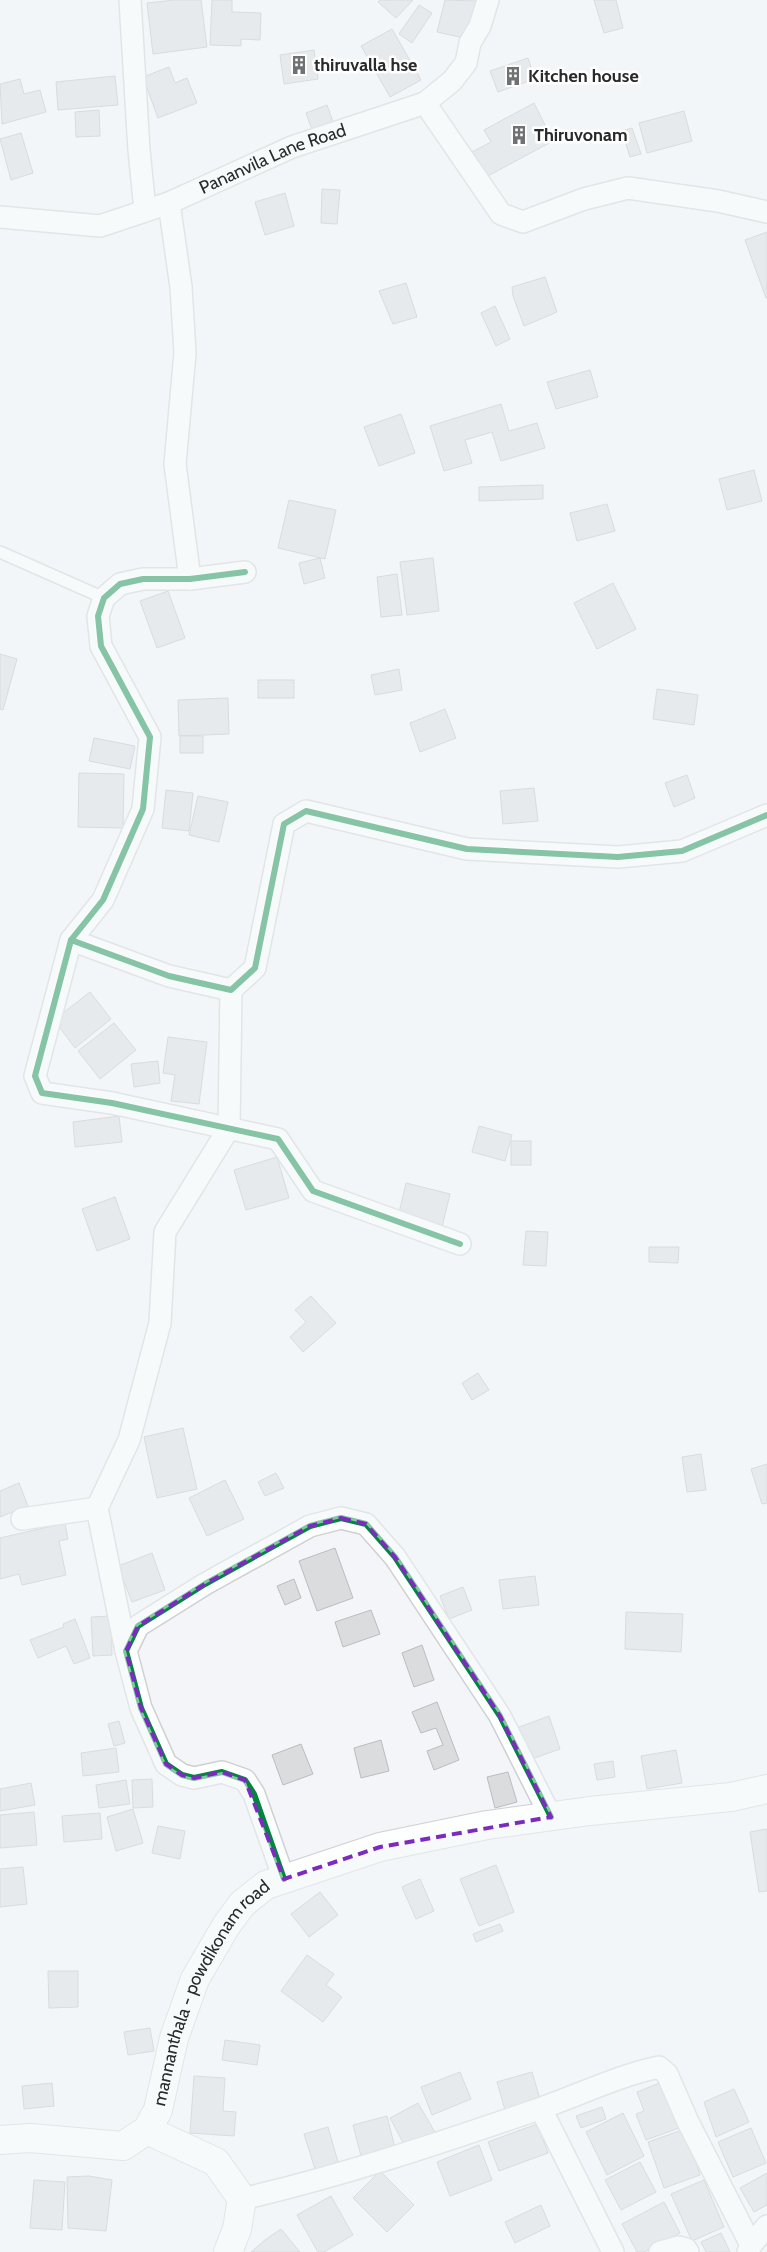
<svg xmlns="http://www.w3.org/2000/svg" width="767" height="2252" font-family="Cabin,sans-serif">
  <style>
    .building { fill: #dadcde; stroke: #babcbe }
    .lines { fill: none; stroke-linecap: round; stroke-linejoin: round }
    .service-casing { stroke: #cfd0d2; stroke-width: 14 }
    .minor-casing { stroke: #cfd0d2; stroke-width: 24 }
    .tertiary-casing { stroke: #cfd0d2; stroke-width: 30 }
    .secondary-casing { stroke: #cfd0d2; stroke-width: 30 }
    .service { stroke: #fdfefe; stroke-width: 11 }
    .minor { stroke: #fdfefe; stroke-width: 21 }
    .tertiary { stroke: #fdfefe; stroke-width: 28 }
    .secondary { stroke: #fdfefe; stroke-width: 28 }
    .cycleway-casing { stroke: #fff; stroke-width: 9 }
    .cycleway { stroke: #00873e; stroke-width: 6 }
    .marked { fill: none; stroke: #7b2cbf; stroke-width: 4; stroke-dasharray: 10 6; stroke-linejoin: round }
    .labels { text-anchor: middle; stroke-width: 5; stroke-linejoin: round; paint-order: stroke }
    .poi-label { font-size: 18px; font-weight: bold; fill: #282a2c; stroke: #fff; text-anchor: start }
    .street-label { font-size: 18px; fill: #282a2c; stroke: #fff }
  </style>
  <rect width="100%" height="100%" fill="#f3f5f8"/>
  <g class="building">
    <polygon points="174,0 201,0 207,47 153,54 147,3"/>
    <polygon points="212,0 232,0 232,12 261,13 260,40 241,39 241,46 210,45"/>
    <polygon points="380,0 413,0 396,18 378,2"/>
    <polygon points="445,0 477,1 468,39 437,32"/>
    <polygon points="594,0 616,0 623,28 604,33"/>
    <polygon points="419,5 432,13 412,43 399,34"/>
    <polygon points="392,29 421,80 390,97 361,46"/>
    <polygon points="314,50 318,79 284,84 280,55"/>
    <polygon points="528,58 535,79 498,92 490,71"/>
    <polygon points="169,67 175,83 187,78 197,103 158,118 143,77"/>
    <polygon points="115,76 118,105 58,110 56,82"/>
    <polygon points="20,79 24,94 40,90 46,112 2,124 0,84"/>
    <polygon points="534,103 553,141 484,178 470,153 491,142 484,130"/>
    <polygon points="327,105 333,122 312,130 306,113"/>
    <polygon points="99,110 100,136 76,137 75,112"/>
    <polygon points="684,111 692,141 647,153 639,123"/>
    <polygon points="632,128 641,154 630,157 622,131"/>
    <polygon points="21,133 33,173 11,180 0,139"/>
    <polygon points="322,189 340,190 337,224 321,223"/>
    <polygon points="285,193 294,226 265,235 255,202"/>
    <polygon points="767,232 767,298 766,298 745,240"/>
    <polygon points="545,277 557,312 524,326 513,296 512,287"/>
    <polygon points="406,283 417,317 393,324 379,291"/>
    <polygon points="495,306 510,339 496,346 481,313"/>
    <polygon points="590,370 598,397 556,409 547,382"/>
    <polygon points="501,404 509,431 537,423 545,448 501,461 492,432 465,440 472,463 444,471 430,426"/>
    <polygon points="401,414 415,453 379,466 364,427"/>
    <polygon points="754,470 762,501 727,510 719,479"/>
    <polygon points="543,485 543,499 479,501 479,487"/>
    <polygon points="289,500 336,510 325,559 278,548"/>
    <polygon points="607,504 615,531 577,541 570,513"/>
    <polygon points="320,558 325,578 304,584 299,563"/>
    <polygon points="433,558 439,611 407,615 400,562"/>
    <polygon points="397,574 402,615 381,617 377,577"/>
    <polygon points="613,583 636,629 597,649 574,603"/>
    <polygon points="168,591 185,638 157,648 140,601"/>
    <polygon points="0,654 17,659 3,710 0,709"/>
    <polygon points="399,669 402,690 375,695 371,675"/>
    <rect x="258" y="680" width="36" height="18"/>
    <polygon points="657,689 698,695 694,725 653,719"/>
    <polygon points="228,698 229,734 179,736 178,700"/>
    <polygon points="445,709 456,738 420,752 410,723"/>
    <rect x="180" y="736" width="23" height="17"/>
    <polygon points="94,738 135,746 130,769 89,761"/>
    <polygon points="79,773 124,774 123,828 78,827"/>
    <polygon points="687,775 695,798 674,807 665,783"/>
    <polygon points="534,788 538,821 503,824 500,791"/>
    <polygon points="166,790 193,793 189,831 162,828"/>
    <polygon points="198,796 228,802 219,842 189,835"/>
    <polygon points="90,992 111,1019 75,1048 54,1020"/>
    <polygon points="114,1023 136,1050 100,1079 78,1051"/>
    <polygon points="168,1037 207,1042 199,1104 171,1101 175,1075 163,1073"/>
    <polygon points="158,1061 160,1083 134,1087 131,1064"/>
    <polygon points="119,1116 122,1142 75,1147 73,1122"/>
    <polygon points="479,1126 512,1135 505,1161 472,1152"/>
    <rect x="511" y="1141" width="20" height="24"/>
    <polygon points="277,1157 289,1198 246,1210 234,1170"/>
    <polygon points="406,1183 450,1194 442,1227 398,1217"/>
    <polygon points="115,1197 130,1239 97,1251 82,1209"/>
    <polygon points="526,1231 548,1232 546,1266 523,1265"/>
    <polygon points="649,1247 679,1247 678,1263 649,1262"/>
    <polygon points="311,1296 336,1323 303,1352 290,1337 306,1322 295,1310"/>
    <polygon points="478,1373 489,1390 472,1400 462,1383"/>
    <polygon points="183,1428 197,1489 157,1498 144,1437"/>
    <polygon points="701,1454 706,1490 687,1492 682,1457"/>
    <polygon points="767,1464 767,1503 762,1504 751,1469"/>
    <polygon points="276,1473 284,1488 265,1496 258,1482"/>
    <polygon points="225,1480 244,1519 207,1536 189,1498"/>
    <polygon points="19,1483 28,1506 0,1517 0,1491"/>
    <polygon points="65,1523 68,1539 59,1541 66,1575 22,1585 19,1574 0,1579 0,1538"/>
    <polygon points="335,1548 353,1598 317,1611 299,1561"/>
    <polygon points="152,1553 165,1590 132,1602 118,1566"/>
    <polygon points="535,1576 539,1605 503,1609 499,1580"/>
    <polygon points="294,1579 301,1598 285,1605 277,1586"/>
    <polygon points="463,1587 472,1610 449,1619 440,1596"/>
    <polygon points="371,1610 380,1634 343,1647 335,1622"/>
    <polygon points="626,1612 683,1614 681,1652 625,1649"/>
    <polygon points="111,1616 112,1655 93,1656 91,1617"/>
    <polygon points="75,1619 90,1658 74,1664 66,1646 38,1658 30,1640 64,1627 63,1624"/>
    <polygon points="422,1645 434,1680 414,1687 402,1653"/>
    <polygon points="437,1702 459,1760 434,1770 427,1751 443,1745 436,1728 421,1733 412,1712"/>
    <polygon points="549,1716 560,1749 526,1761 514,1729"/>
    <polygon points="119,1721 125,1743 114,1746 108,1724"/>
    <polygon points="381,1740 389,1771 361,1778 354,1748"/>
    <polygon points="301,1744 313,1774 283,1785 272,1755"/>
    <polygon points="116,1748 119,1772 83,1776 81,1753"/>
    <polygon points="676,1750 682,1783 647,1789 641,1756"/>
    <polygon points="613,1761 615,1777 597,1780 594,1764"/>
    <polygon points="508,1772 517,1802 495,1808 487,1777"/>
    <polygon points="152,1779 153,1807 133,1808 132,1780"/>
    <polygon points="126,1780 130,1804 99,1808 96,1785"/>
    <polygon points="31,1783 35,1805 0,1811 0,1789"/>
    <polygon points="133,1809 143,1843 116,1851 107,1817"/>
    <polygon points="34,1812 37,1845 0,1848 0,1815"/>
    <polygon points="100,1813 102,1839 64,1842 62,1816"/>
    <polygon points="158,1826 185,1831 180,1859 152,1853"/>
    <polygon points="767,1829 767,1891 759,1892 750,1832"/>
    <polygon points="496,1865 514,1912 479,1926 460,1879"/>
    <polygon points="23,1867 27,1904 0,1907 0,1869"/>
    <polygon points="420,1879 434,1911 416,1919 402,1887"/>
    <polygon points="320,1892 338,1915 309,1937 291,1914"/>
    <polygon points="500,1924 503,1931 476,1942 473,1934"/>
    <polygon points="307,1955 334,1974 326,1985 342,1997 323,2022 281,1991"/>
    <polygon points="48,1971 78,1971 78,2007 49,2008"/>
    <polygon points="150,2028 154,2051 128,2055 124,2032"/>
    <polygon points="225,2040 260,2045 257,2065 222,2060"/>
    <polygon points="460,2072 471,2099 432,2115 421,2087"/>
    <polygon points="532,2072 540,2099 505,2110 497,2082"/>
    <polygon points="194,2076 225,2078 223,2111 236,2112 234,2136 190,2133"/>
    <polygon points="662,2082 679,2128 646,2140 636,2114 644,2111 637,2092"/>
    <polygon points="52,2083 54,2106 24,2109 22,2086"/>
    <polygon points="734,2089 749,2122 716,2137 704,2102"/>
    <polygon points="418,2103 436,2134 407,2150 390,2118"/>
    <polygon points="602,2107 606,2119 581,2128 576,2116"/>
    <polygon points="623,2113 644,2156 607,2175 586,2132"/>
    <polygon points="387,2116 396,2152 362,2160 353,2125"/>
    <polygon points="537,2124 548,2153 499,2171 488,2142"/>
    <polygon points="328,2127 338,2162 315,2169 304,2134"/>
    <polygon points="751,2128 766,2163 733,2177 718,2142"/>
    <polygon points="685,2129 700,2175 664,2188 648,2142"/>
    <polygon points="479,2145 492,2180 450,2196 437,2162"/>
    <polygon points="640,2162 656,2192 621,2210 605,2180"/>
    <polygon points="380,2171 414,2205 387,2232 353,2198"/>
    <polygon points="767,2173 767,2205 754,2212 740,2188"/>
    <polygon points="89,2176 112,2180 106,2231 68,2228 67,2177"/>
    <polygon points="34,2180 65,2182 62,2230 30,2228"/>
    <polygon points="704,2180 724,2227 692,2241 671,2194"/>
    <polygon points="331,2196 353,2235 324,2252 318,2252 297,2215"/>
    <polygon points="664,2202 680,2233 644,2252 637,2252 622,2224"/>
    <polygon points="541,2205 550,2226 515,2243 505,2222"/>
    <polygon points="281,2229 300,2252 251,2252 265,2240"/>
    <polygon points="721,2233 730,2252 706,2252 701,2242"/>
  </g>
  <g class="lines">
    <g class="service-casing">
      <polyline id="service" points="0,552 104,598"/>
    </g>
    <g class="minor-casing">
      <g id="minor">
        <polyline points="130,0 139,150 145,210"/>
        <polyline points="425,103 501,214 523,222 584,199 628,188 718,201 767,212"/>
        <polyline points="169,203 181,287 185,353 175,464 190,579"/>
        <path id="s1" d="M 0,217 L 100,226 L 169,203 L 292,147 L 425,103 L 452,81 L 466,63 L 470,43 L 480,26 L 488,0"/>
        <polyline points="245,572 190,579 143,579 120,584 104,598 98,616 101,646 150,737 143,809 103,900 71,940 35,1076 42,1093 112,1103 278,1139 313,1191 460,1244"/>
        <polyline points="71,940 169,976 231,990 255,968 284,824 306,811 467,849 618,857 682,851 767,815"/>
        <polyline points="22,1519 97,1508"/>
        <polyline points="126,1651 97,1508 129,1440 160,1323 165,1232 229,1128 231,990"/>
        <polyline points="284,1879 254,1794 245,1780 222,1772 194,1778 182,1775 166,1764 141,1708 126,1651 138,1626 205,1584 310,1526 341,1518 366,1524 395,1557 500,1716 551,1817"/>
        <polyline points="541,2109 613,2252"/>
        <path d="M 242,2199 C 341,2176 437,2144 533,2111 C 575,2097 616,2076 659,2067 L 667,2074 L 688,2122 L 751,2245"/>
        <polyline points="660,2252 678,2247 686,2249 688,2252"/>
        <polyline points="748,2252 751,2245 767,2226"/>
      </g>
    </g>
    <g class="tertiary-casing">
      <polyline id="tertiary" points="147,2130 216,2162 242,2199 237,2229 228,2252"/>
    </g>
    <g class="secondary-casing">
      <g id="secondary">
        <path id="s2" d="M 0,2140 L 30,2138 L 123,2146 L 147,2130 L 158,2110 L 174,2038 L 195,1979 L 226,1926 L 242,1904 L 266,1885 L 380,1847 L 487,1825 L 590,1811 L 731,1797 L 767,1789"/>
      </g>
    </g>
    <use href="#service" class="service"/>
    <use href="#minor" class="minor"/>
    <use href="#tertiary" class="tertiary"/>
    <use href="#secondary" class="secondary"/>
    <g class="cycleway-casing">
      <g id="cycleway">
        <polyline points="245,572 190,579 143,579 120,584 104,598 98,616 101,646 150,737 143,809 103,900 71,940 35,1076 42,1093 112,1103 278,1139 313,1191 460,1244"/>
        <polyline points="71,940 169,976 231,990 255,968 284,824 306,811 467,849 618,857 682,851 767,815"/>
        <polyline points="284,1879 254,1794 245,1780 222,1772 194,1778 182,1775 166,1764 141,1708 126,1651 138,1626 205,1584 310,1526 341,1518 366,1524 395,1557 500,1716 551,1817"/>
      </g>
    </g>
    <use href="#cycleway" class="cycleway"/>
  </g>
  <path d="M0 0H767V2252H0ZM 341,1518 L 366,1524 L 395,1557 L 500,1716 L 551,1817 L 380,1847 L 284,1879 L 245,1780 L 222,1772 L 194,1778 L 182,1775 L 166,1764 L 141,1708 L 126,1651 L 138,1626 L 205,1584 L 310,1526 Z" fill="#f3f5f8" fill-opacity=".55" fill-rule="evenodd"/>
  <path class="marked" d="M 341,1518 L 366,1524 L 395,1557 L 500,1716 L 551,1817 L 380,1847 L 284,1879 L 245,1780 L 222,1772 L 194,1778 L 182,1775 L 166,1764 L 141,1708 L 126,1651 L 138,1626 L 205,1584 L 310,1526 Z"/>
  <defs>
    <g id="building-bare" transform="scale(1.5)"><path d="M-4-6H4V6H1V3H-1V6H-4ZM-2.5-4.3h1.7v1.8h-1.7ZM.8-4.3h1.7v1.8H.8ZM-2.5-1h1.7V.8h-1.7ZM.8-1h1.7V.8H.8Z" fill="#6f7173" stroke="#fff" stroke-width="2.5" paint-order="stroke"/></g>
  </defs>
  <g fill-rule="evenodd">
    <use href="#building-bare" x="299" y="65"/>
    <use href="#building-bare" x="513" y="76"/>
    <use href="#building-bare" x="519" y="135"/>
  </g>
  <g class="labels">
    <g class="poi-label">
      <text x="314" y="71">thiruvalla hse</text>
      <text x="528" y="82">Kitchen house</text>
      <text x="534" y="141">Thiruvonam</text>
    </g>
    <g class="street-label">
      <text dy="6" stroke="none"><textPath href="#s1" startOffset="286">Pananvila Lane Road</textPath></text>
      <text dy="6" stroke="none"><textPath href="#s2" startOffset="306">mannanthala - powdikonam road</textPath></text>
    </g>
  </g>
</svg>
